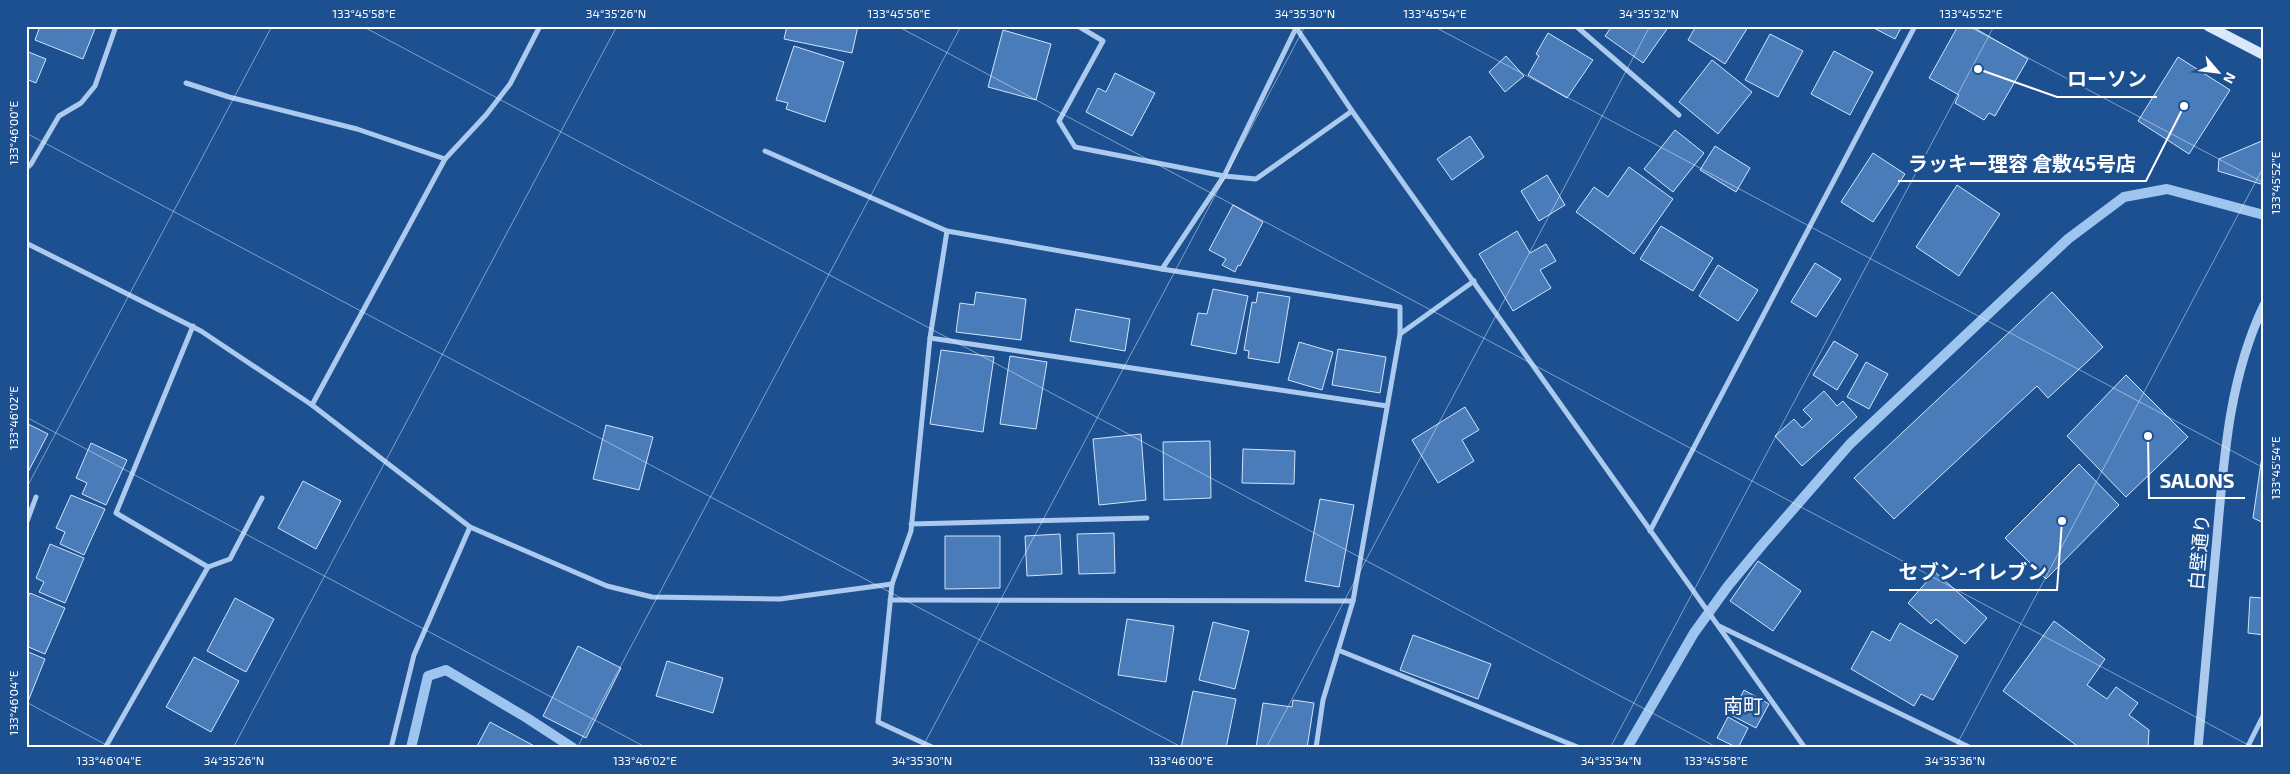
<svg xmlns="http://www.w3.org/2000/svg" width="2290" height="774" font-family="'Exo 2','Noto Sans JP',sans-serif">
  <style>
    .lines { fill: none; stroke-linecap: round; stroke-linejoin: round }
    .stream { stroke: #9ec5f0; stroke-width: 10 }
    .building { fill: #497cb9; stroke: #d1e4fa }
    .minor { stroke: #abcaee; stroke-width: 5 }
    .tertiary { stroke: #abcaee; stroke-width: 9 }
    .secondary { stroke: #d8e7fa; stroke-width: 10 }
    .ticks { fill: none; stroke: #fff; stroke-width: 1; stroke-opacity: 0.45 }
    .labels { text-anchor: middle; stroke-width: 4.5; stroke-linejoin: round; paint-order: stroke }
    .street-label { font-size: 19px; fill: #fff; stroke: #1c5090 }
    .neighbourhood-label { font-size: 20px; fill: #fff; stroke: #1c5090 }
    .leader { fill: none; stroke: #fff; stroke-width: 2 }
    .callout-dot { fill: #fff; stroke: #1c5090; stroke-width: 2 }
    .callout-label { font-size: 20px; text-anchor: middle; font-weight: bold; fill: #fff; stroke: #1c5090; stroke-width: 4.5; stroke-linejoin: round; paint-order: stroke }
    .neatline { fill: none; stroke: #fff; stroke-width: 2 }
    .ticks-label { font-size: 12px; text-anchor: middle; fill: #fff }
  </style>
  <rect width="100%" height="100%" fill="#1c5090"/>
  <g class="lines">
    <g class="stream">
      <polyline points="411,748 428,676 446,670 527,718 573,748"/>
      <polyline points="1627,748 1694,633 1728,586 1762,545 1850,444 2068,239 2124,197 2167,189 2264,215"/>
    </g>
  </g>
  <g class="building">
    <polygon points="40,26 96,26 83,59 35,40"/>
    <polygon points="787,26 858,26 852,53 784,39"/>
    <polygon points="1612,26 1663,26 1667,29 1643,63 1605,36"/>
    <polygon points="1696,26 1746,26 1748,27 1725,64 1688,40"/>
    <polygon points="1870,26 1902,26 1895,39"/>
    <polygon points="1958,26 1971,26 2028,59 1995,116 1989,113 1984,120 1955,103 1959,95 1929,78"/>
    <polygon points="1003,30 1051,44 1036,100 988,87"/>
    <polygon points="1548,33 1593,60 1567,98 1528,75 1539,56 1536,54"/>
    <polygon points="1770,34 1803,51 1778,97 1745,80"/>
    <polygon points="794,46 844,62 825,122 786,109 788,103 776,100"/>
    <polygon points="26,51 46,59 36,83 26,79"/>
    <polygon points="1834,51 1873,72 1850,115 1811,94"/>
    <polygon points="1506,56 1524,76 1505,92 1489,72"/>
    <polygon points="2178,57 2230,90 2189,154 2138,121"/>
    <polygon points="1712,60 1752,92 1718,134 1679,102"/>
    <polygon points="1115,73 1155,93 1132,136 1086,112 1098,88 1106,92"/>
    <polygon points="1675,130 1704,153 1673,192 1644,169"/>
    <polygon points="1470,136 1484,157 1452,180 1437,159"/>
    <polygon points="2264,140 2264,185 2218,171 2219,159"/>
    <polygon points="1715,146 1750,168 1736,192 1700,170"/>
    <polygon points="1873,153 1905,174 1873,222 1841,202"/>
    <polygon points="1629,167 1673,199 1634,254 1576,212 1594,187 1608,197"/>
    <polygon points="1547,175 1565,205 1539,221 1521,191"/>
    <polygon points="1957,185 2000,214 1959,276 1916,247"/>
    <polygon points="1233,205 1263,222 1240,266 1238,265 1235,272 1222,265 1226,259 1209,250"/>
    <polygon points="1661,226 1713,258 1693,291 1640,259"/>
    <polygon points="1517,231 1530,253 1546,244 1556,261 1540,270 1551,288 1513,311 1479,254"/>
    <polygon points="1815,263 1841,279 1816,317 1791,302"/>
    <polygon points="1718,265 1758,290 1738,321 1699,296"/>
    <polygon points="1213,289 1248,296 1236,354 1191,345 1198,313 1207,314"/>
    <polygon points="976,292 1026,299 1021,340 956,332 960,303 974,305"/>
    <polygon points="1258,292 1290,297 1279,363 1248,358 1249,351 1244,350 1252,302 1256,303"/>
    <polygon points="2052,292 2103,347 2048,398 2037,386 1894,519 1854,478"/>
    <polygon points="1076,309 1130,319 1125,351 1070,341"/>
    <polygon points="1834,341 1858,355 1837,390 1813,375"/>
    <polygon points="1299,342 1333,352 1322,390 1288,380"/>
    <polygon points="1338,349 1386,357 1380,393 1332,385"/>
    <polygon points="941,350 994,357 983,432 930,424"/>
    <polygon points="1010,356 1047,362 1036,429 1000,424"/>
    <polygon points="1866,362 1888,374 1869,409 1847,397"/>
    <polygon points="2126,375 2188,437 2126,497 2067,436"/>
    <polygon points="1824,391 1837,406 1843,401 1857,417 1802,466 1775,436 1794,419 1802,428 1812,419 1803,410"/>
    <polygon points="1465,407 1479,430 1462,440 1474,461 1438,483 1412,440"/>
    <polygon points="26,423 48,434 26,476"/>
    <polygon points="606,425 653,437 639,490 593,479"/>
    <polygon points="1141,434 1146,500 1099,505 1093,439"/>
    <polygon points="1210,441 1211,498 1164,500 1163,442"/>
    <polygon points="91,443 127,460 106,505 82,494 87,483 76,478"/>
    <polygon points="1243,449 1295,451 1294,484 1242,483"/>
    <polygon points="2262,456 2264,457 2264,523 2253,518"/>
    <polygon points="2079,464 2119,505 2046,579 2005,538"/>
    <polygon points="303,481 341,501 316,549 278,528"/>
    <polygon points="71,495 105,509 84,555 60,544 65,532 56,528"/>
    <polygon points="1320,499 1354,505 1339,587 1305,581"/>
    <polygon points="1114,533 1115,573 1079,574 1077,534"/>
    <polygon points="1060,534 1062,574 1027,576 1025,536"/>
    <polygon points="945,536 1000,536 1000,588 945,589"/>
    <polygon points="50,544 84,558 65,603 39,592 44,582 36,578"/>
    <polygon points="1758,561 1801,591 1773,631 1730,601"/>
    <polygon points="1935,572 1987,618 1965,644 1936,619 1931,624 1908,603"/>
    <polygon points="2264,581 2264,635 2248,633 2250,597 2262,598"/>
    <polygon points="30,593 65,608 45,654 26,646 26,601"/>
    <polygon points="235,598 274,619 246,672 207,651"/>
    <polygon points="1127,619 1174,626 1166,682 1118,675"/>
    <polygon points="2054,621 2105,659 2087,685 2107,699 2116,687 2138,703 2129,715 2149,730 2148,748 2080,748 2003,691"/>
    <polygon points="1213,622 1249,631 1235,689 1199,680"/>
    <polygon points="1900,623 1958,656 1933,700 1921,694 1914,706 1851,669 1872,631 1890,641"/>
    <polygon points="1413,635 1491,664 1478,699 1400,670"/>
    <polygon points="578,646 621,668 586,738 543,716"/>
    <polygon points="26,651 45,659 27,704 26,704"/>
    <polygon points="194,657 239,681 211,732 166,707"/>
    <polygon points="667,661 723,678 713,713 656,696"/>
    <polygon points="1744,690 1769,704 1756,728 1731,715"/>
    <polygon points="1193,691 1236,699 1226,748 1181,748"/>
    <polygon points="1293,700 1314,703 1307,748 1256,748 1263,703 1292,707"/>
    <polygon points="1728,717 1748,728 1738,748 1717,738"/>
    <polygon points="490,722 538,748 476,748"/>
  </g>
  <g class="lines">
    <g class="minor">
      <polyline points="1078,26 1103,41 1059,121 1075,147 1224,176 1256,179 1352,111"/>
      <polyline points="1295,26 1352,111 1805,748"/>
      <polyline points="1576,26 1679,115"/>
      <polyline points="186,83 229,97 357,129 445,159"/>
      <polyline points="765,151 947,231 1162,269 1400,307 1400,334"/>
      <polyline points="26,169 31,164 59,116 81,103 95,86 116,26"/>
      <polyline points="26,243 201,331 312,405 470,527 607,586 652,597 780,599 892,584"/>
      <polyline points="1162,269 1224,176 1296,28"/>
      <polyline points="193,326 116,513 208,567"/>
      <polyline points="930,338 1387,406"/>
      <polyline points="312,405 445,159 486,115 510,84 540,26"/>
      <polyline points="26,524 36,497"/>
      <polyline points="911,524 1147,518"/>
      <polyline points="1650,531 1915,26"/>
      <polyline points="890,600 1353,601"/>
      <polyline points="1719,626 1971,748"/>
      <polyline points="1338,650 1580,748"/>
      <polyline points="105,748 208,567 230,559 262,498"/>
      <polyline points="391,748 414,655 470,527"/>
      <polyline points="934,748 878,722 892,584 911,531 930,338 947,231"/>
      <polyline points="1316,748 1323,700 1353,601 1400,334 1474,281"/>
      <polyline points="2247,748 2264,714"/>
    </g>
    <path class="tertiary" d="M 2198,748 C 2204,677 2211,607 2217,537 C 2224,457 2229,378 2264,305"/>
    <polyline class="secondary" points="2208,26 2264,55"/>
  </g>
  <path class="ticks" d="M 362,26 L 1718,748M 897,26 L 2254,748M 1433,26 L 2264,468M 1968,26 L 2264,183M 26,133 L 1183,748M 26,417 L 647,748M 26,489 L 272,26M 26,702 L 112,748M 233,748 L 617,26M 577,748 L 961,26M 922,748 L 1305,26M 1266,748 L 1650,26M 1610,748 L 1994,26M 1955,748 L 2264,166"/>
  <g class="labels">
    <g class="street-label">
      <text transform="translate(2199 552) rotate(-85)" y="7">白壁通り</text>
    </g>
    <g class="neighbourhood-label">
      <text x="1743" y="713">南町</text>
    </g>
  </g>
  <path class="leader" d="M1978 69L2057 97H2157M2184 106L2146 181H1898M2148 436L2149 498H2245M2062 521L2057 590H1889"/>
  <g class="callout-dot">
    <circle cx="1978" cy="69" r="5"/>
    <circle cx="2184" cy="106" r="5"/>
    <circle cx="2148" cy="436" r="5"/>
    <circle cx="2062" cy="521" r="5"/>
  </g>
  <g class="callout-label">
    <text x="2107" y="86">ローソン</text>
    <text x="2022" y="171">ラッキー理容 倉敷45号店</text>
    <text x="2197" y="488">SALONS</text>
    <text x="1973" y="579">セブン-イレブン</text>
  </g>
  <rect width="2290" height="774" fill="none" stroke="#1c5090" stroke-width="55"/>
  <g transform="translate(2218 72) rotate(118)" stroke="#1c5090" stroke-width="4" paint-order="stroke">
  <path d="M0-4L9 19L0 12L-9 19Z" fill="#ffffff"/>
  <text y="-8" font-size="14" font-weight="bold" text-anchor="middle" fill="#ffffff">N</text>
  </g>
  <rect x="28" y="28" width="2234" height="718" class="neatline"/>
  <g class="ticks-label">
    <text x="364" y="18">133°45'58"E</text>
    <text x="616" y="18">34°35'26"N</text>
    <text x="899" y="18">133°45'56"E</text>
    <text x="1305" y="18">34°35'30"N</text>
    <text x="1435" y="18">133°45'54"E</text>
    <text x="1649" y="18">34°35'32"N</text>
    <text x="1971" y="18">133°45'52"E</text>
    <text transform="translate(14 133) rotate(-90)" y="4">133°46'00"E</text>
    <text transform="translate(2276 183) rotate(-90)" y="4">133°45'52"E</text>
    <text transform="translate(14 418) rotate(-90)" y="4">133°46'02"E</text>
    <text transform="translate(2276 468) rotate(-90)" y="4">133°45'54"E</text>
    <text transform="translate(14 703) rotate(-90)" y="4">133°46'04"E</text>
    <text x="109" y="765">133°46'04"E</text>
    <text x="234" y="765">34°35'26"N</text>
    <text x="645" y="765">133°46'02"E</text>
    <text x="922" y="765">34°35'30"N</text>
    <text x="1181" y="765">133°46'00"E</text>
    <text x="1611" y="765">34°35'34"N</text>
    <text x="1716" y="765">133°45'58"E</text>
    <text x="1955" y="765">34°35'36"N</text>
  </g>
</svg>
